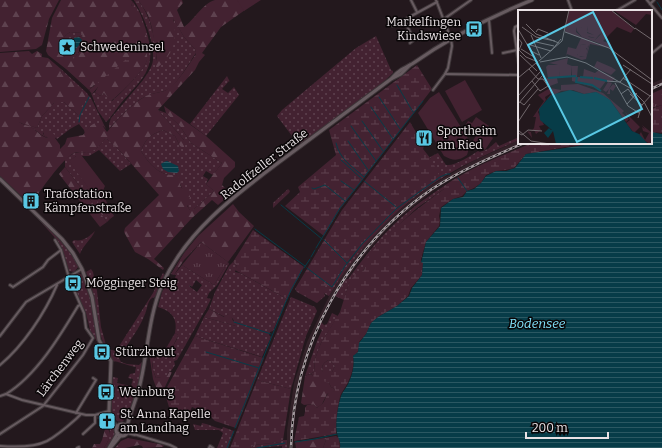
<svg xmlns="http://www.w3.org/2000/svg" width="662" height="448" font-family="Bitter,serif">
  <style>
    .built { fill: #322128 }
    .grass { fill: url(#grass-dots); fill-rule: evenodd }
    .forest { fill: url(#forest-firs); fill-rule: evenodd }
    .wetland { fill: url(#wetland-marsh); fill-rule: evenodd }
    .park { fill: url(#park-tufts) }
    .garden { fill: #432231 }
    .water { fill: url(#water-rules) }
    .lines { fill: none; stroke-linecap: round; stroke-linejoin: round }
    .stream { stroke: #073c48; stroke-width: 1 }
    .minor-casing { stroke: #3d3538; stroke-width: 4 }
    .tertiary-casing { stroke: #3d3538; stroke-width: 5 }
    .minor { stroke: #675b60; stroke-width: 2 }
    .tertiary { stroke: #675b60; stroke-width: 3 }
    .rail-casing { stroke: #a59ca0; stroke-width: 2.5 }
    .rail { stroke: #090607; stroke-width: 1; stroke-dasharray: 3; stroke-linecap: butt }
    .labels { text-anchor: middle; stroke-width: 3; stroke-linejoin: round; paint-order: stroke }
    .poi-label { font-size: 12px; fill: #e9e2e5; stroke: #090607; text-anchor: start }
    .street-label { font-size: 12px; fill: #e9e2e5; stroke: #090607 }
    .water-label { font-size: 13px; font-style: italic; fill: #80e2fc; stroke: #090607 }
    .inset-river { fill: none; stroke: #073c48; stroke-width: 2 }
    .inset-road { fill: none; stroke: #72696d; stroke-width: 1 }
    .view { fill: #59c8e4; fill-opacity: 0.15; stroke: #59c8e4; stroke-width: 2 }
    .inset-edge { fill: none; stroke: #e9e2e5; stroke-width: 2 }
  </style>
  <defs>
    <pattern id="grass-dots" width="8" height="8" patternUnits="userSpaceOnUse"><rect width="8" height="8" fill="#432231"/><path d="M2 2h.1M6 6h.1" fill="none" stroke="#5e424f" stroke-width="1.8" stroke-linecap="round"/></pattern>
    <pattern id="forest-firs" width="22" height="20" patternUnits="userSpaceOnUse"><rect width="22" height="20" fill="#432231"/><path d="M5 1l3.5 6h-7zM16 11l3.5 6h-7z" fill="#5e424f"/></pattern>
    <pattern id="wetland-marsh" width="20" height="14" patternUnits="userSpaceOnUse"><rect width="20" height="14" fill="#432231"/><path d="M1 5h8M5 5V1M11 12h8M15 12V8" fill="none" stroke="#5e424f"/></pattern>
    <pattern id="park-tufts" width="24" height="20" patternUnits="userSpaceOnUse"><rect width="24" height="20" fill="#432231"/><path d="M3 7l-1-3M5 7V3M7 7l1-3M15 17l-1-3M17 17v-4M19 17l1-3" fill="none" stroke="#5e424f"/></pattern>
    <pattern id="water-rules" width="6" height="5" patternUnits="userSpaceOnUse"><rect width="6" height="5" fill="#073c48"/><path d="M0 2.5h6" fill="none" stroke="#2b5862"/></pattern>
  </defs>
  <rect width="100%" height="100%" fill="#23181d"/>
  <g class="built">
    <polygon points="662,79 662,85 651,90 651,84"/>
    <polygon points="519,140 519,143 527,143 471,168 450,179 430,193 392,223 360,260 333,299 321,322 313,344 305,365 296,406 292,448 287,448 287,430 294,383 307,342 329,296 355,256 371,237 388,220 427,188 469,163"/>
  </g>
  <g class="grass">
    <path d="M 134,0 L 139,1 C 142,6 145,10 147,15 C 152,24 159,56 156,65 L 174,21 L 171,14 L 184,37 L 195,49 L 196,53 C 189,63 179,81 170,88 C 163,93 157,92 149,95 C 136,99 118,119 109,129 L 109,124 L 111,118 L 143,80 C 147,74 152,68 153,60 C 155,42 143,15 134,0 Z"/>
    <path d="M 133,2 C 140,10 143,21 146,30 C 158,68 144,77 121,103 C 117,108 109,120 106,122 L 98,111 L 91,93 L 55,61 L 92,94 L 95,92 L 100,96 L 104,93 L 112,101 C 120,94 146,69 147,59 C 148,51 136,15 134,5 L 132,6 L 131,5 Z"/>
    <path d="M 70,32 L 82,33 L 83,40 L 80,36 L 72,38 L 66,43 L 67,46 L 68,45 L 69,47 L 67,50 L 66,55 L 75,52 L 78,48 L 80,50 L 73,60 L 65,57 L 61,53 C 60,44 62,37 70,32 Z"/>
    <polygon points="376,36 391,70 393,71 393,73 379,86 303,143 298,144 277,116 282,110 356,48"/>
    <path d="M 61,69 L 88,94 L 88,95 L 91,98 L 106,129 L 102,125 L 90,126 L 85,134 L 84,130 L 79,124 L 70,129 L 57,139 L 48,132 L 44,131 L 43,134 L 48,138 C 41,136 37,130 30,127 C 26,125 22,124 18,121 L 37,128 L 42,116 L 55,102 L 64,102 L 78,115 L 64,72 L 57,80 L 62,71 Z"/>
    <polygon points="227,76 230,82 229,81 222,89 228,93 234,87 239,95 206,136 190,124"/>
    <path d="M 158,110 L 166,113 L 180,126 L 191,143 L 222,163 L 213,175 L 206,171 L 203,176 L 208,179 L 206,184 L 214,191 L 193,210 L 190,210 C 185,204 186,197 183,191 C 181,185 178,181 176,175 C 159,176 150,165 141,151 C 146,138 150,135 163,130 L 175,136 L 180,146 L 184,140 Z"/>
    <path d="M 519,137 L 519,140 C 495,151 470,161 447,175 C 397,205 359,247 329,296 L 325,294 L 322,291 L 323,287 L 343,261 L 345,260 L 349,262 L 362,244 L 388,217 L 397,208 L 417,192 L 431,159 L 430,157 L 438,153 L 446,165 C 456,166 470,156 478,151 L 480,152 L 488,149 L 496,142 L 499,146 Z"/>
    <polygon points="106,138 120,151 131,164 120,171 99,150 89,156 76,156 70,161 110,219 107,222 65,167 65,159 74,153 80,152 87,153 97,148"/>
    <path d="M 444,186 L 444,189 L 417,208 L 389,234 L 365,267 L 362,273 L 349,283 L 344,300 L 335,296 L 346,279 L 348,279 C 367,253 388,227 414,207 C 424,199 434,193 444,186 Z"/>
    <polygon points="288,189 290,191 289,193 273,208 273,203"/>
    <path d="M 33,213 C 51,229 66,245 79,266 L 74,272 L 69,271 L 62,248 L 56,239 Z"/>
    <path d="M 95,231 C 91,240 83,245 80,254 L 72,242 L 74,240 C 82,242 89,237 95,231 Z"/>
    <path d="M 228,262 L 229,264 L 217,285 L 209,293 L 207,298 L 211,299 L 207,307 L 177,360 L 174,361 L 175,365 L 171,371 L 169,372 L 167,376 L 156,378 L 153,370 L 153,360 L 165,350 L 171,350 L 177,339 L 178,335 L 175,333 C 178,319 172,311 158,307 L 162,292 L 167,283 L 171,285 L 176,279 L 175,278 L 176,275 L 174,275 L 182,265 L 214,285 ZM 196,280 L 202,285 L 197,292 L 189,286 L 190,285 L 192,287 Z"/>
    <polygon points="233,262 237,266 235,272 240,273 287,299 273,331 270,332 269,335 271,337 262,357 195,336 204,317 236,326 233,319 228,314 225,317 209,309 215,292 229,266"/>
    <path d="M 91,269 L 93,272 L 97,291 L 101,327 L 106,345 L 108,349 L 116,351 L 153,293 L 163,273 L 165,275 L 155,297 C 147,298 148,308 145,314 C 139,330 127,344 119,358 L 121,362 L 127,364 L 139,365 L 142,362 C 139,378 137,410 122,422 L 117,421 C 108,413 112,389 113,377 L 118,378 L 117,383 L 131,386 L 133,379 L 128,378 L 130,374 L 135,373 L 136,367 C 129,366 118,361 112,361 C 106,350 101,339 98,326 C 95,308 94,289 86,272 Z"/>
    <path d="M 78,273 L 82,275 C 92,294 94,322 98,343 L 90,330 L 86,313 L 73,285 L 72,279 L 74,275 Z"/>
    <polygon points="291,297 315,307 317,311 306,336 291,389 257,380"/>
    <polygon points="332,313 338,316 321,343 315,359 314,372 305,376 317,341 322,330 319,328 321,322 324,325 327,324"/>
    <path d="M 328,360 L 331,361 L 335,366 L 332,372 L 323,372 C 321,365 323,364 328,360 Z"/>
    <path d="M 103,414 C 110,416 114,426 116,433 L 107,448 L 104,448 L 108,441 L 110,429 L 106,423 L 97,418 Z"/>
    <path d="M 202,423 C 209,424 215,428 222,429 L 223,427 L 234,431 L 228,448 L 217,448 L 223,433 L 219,430 L 195,430 L 193,424 L 201,426 Z"/>
    <polygon points="283,440 287,440 287,448 282,448 282,446 250,448 254,445 280,442"/>
  </g>
  <g class="forest">
    <polygon points="0,0 59,0 49,19 42,45 36,49 0,52"/>
    <path d="M 61,0 L 131,0 L 133,2 L 131,5 L 132,6 L 134,4 L 144,26 L 148,43 L 145,47 C 146,51 148,56 147,60 C 145,70 120,94 111,101 L 104,93 L 100,96 L 95,92 L 98,87 L 94,85 L 89,90 L 66,69 L 48,55 L 46,51 L 52,18 ZM 70,32 L 82,33 C 83,39 82,43 78,48 L 80,51 L 73,59 L 70,57 L 65,57 L 61,53 C 60,44 62,37 70,32 Z"/>
    <path d="M 134,0 L 182,0 L 183,3 L 177,10 L 184,27 C 194,20 203,3 215,0 C 222,0 231,0 238,0 L 245,10 L 221,27 L 202,53 L 205,55 L 199,62 L 195,70 L 158,110 L 184,140 L 184,148 L 180,146 L 175,136 L 163,130 C 150,135 146,138 141,151 C 150,165 159,176 176,175 L 181,179 L 180,185 L 183,190 L 189,193 L 190,197 L 187,206 L 190,210 L 193,210 L 214,191 L 206,184 L 222,163 L 191,143 L 180,126 L 166,113 L 164,106 L 206,136 L 235,162 L 235,167 L 224,178 L 222,185 L 231,194 L 218,205 L 212,200 L 192,218 L 154,259 L 164,268 L 163,270 L 148,259 L 135,252 L 124,232 L 125,228 L 159,195 L 120,151 L 106,138 C 101,144 95,152 87,153 C 82,153 79,151 74,153 C 63,158 38,193 31,205 L 0,176 L 0,53 L 29,51 L 32,54 L 37,51 L 42,54 L 42,57 L 48,58 L 61,69 L 62,71 L 60,75 L 63,72 L 87,94 L 78,115 L 64,102 L 55,102 L 42,116 L 37,128 L 19,122 C 23,125 27,125 31,127 C 37,131 42,137 48,138 L 44,135 L 43,131 C 47,130 52,133 55,135 L 55,138 L 60,145 L 60,149 L 65,144 L 67,138 L 83,135 L 90,126 L 95,123 L 102,125 L 107,132 C 118,119 130,105 146,96 C 153,92 162,94 169,88 C 179,81 189,64 196,54 L 195,49 L 184,37 L 173,18 C 178,40 174,53 157,68 L 155,65 L 157,58 L 152,28 L 148,15 L 139,1 L 136,3 Z"/>
    <polygon points="65,167 107,222 100,227 59,174"/>
    <polygon points="233,204 239,212 254,226 228,262 201,242 184,260 174,275 171,274 184,253 198,236"/>
    <polygon points="209,309 224,317 228,314 231,315 233,321 237,322 236,326 204,317"/>
    <polygon points="175,333 178,335 178,336 171,350 165,350"/>
    <path d="M 149,353 L 156,356 C 150,363 153,371 156,378 L 161,377 L 162,375 L 167,376 L 169,372 L 172,372 L 164,389 L 156,387 L 153,379 Z"/>
    <polygon points="310,374 329,383 331,387 335,389 335,391 327,394 322,404 317,408 313,404 304,405 301,403 305,376"/>
    <path d="M 103,423 C 113,431 110,439 104,448 L 92,448 L 94,444 L 100,444 L 102,440 L 105,429 L 101,425 Z"/>
    <polygon points="128,438 164,445 163,447 143,448 142,446 139,445 125,448 115,448 121,441"/>
    <polygon points="324,438 326,440 323,448 296,448 295,442"/>
  </g>
  <g class="wetland">
    <path d="M 78,36 L 81,37 L 83,40 C 80,47 76,54 69,54 L 82,40 L 78,37 L 74,38 L 72,42 L 67,42 L 72,38 Z"/>
    <polygon points="130,56 133,63 98,87 92,94 89,90"/>
    <polygon points="417,65 432,89 340,209 324,236 285,206 300,192 298,187 336,155 329,130"/>
    <polygon points="662,105 662,133 651,132 651,109"/>
    <path d="M 410,122 L 424,146 L 423,149 L 431,159 L 440,177 L 397,208 L 362,244 L 348,262 L 345,261 L 344,261 L 345,266 L 329,286 L 326,285 C 321,289 324,291 325,296 L 317,303 L 297,292 L 295,289 L 342,210 Z"/>
    <path d="M 532,143 L 606,143 C 601,145 597,143 592,143 C 585,144 579,147 572,146 L 526,154 L 514,168 L 506,170 L 496,171 L 486,175 L 481,183 L 474,188 L 467,191 L 462,196 L 453,199 L 441,207 L 439,216 L 440,221 L 439,226 L 426,242 L 421,259 L 421,262 L 423,263 L 422,275 L 411,288 L 408,296 L 397,306 L 378,317 L 371,323 L 366,334 L 359,342 C 359,348 359,353 353,356 C 355,366 351,377 346,386 C 344,389 341,393 340,397 C 337,409 336,422 336,434 L 294,441 L 299,417 L 304,416 L 305,412 L 305,408 L 307,405 L 313,404 L 317,408 C 318,407 322,404 323,403 C 327,397 326,391 335,391 L 335,389 L 331,387 L 329,383 L 314,378 L 313,375 L 310,374 L 314,372 L 315,359 L 321,343 L 340,312 L 349,283 L 355,274 L 359,274 L 364,270 L 365,267 L 362,264 C 384,234 414,211 444,189 L 444,186 C 471,167 502,156 532,143 ZM 328,360 L 331,361 L 335,366 L 332,372 L 323,372 C 321,365 323,364 328,360 Z"/>
    <polygon points="253,230 304,267 287,299 235,270 237,266 233,262"/>
    <polygon points="195,336 264,358 236,428 215,421 208,414 192,407 189,413 169,407 165,394 166,389"/>
    <polygon points="257,380 291,389 283,440 280,442 254,445 250,448 230,448"/>
    <polygon points="336,436 339,438 340,448 323,448 326,440 324,438"/>
  </g>
  <g class="park">
    <polygon points="662,89 662,105 651,108 651,94"/>
    <polygon points="201,242 228,262 214,285 182,265"/>
  </g>
  <g class="garden">
    <polygon points="237,0 261,0 244,11"/>
    <polygon points="465,80 482,110 462,122 445,91"/>
    <path d="M 439,92 L 469,140 L 470,145 L 467,155 C 459,161 453,161 444,156 L 418,113 L 430,98 Z"/>
    <polygon points="476,117 489,126 485,132 493,138 485,150 472,142 476,136 464,127 468,121 472,123"/>
    <polygon points="76,156 82,156 105,186 102,193 114,216 110,219 69,161"/>
  </g>
  <g class="water">
    <path d="M 79,37 L 82,40 C 80,46 72,53 66,55 L 65,52 L 69,47 L 68,45 L 66,47 L 66,43 L 72,42 L 74,38 Z"/>
    <path d="M 651,132 L 662,134 L 662,448 L 340,448 C 341,441 338,439 337,433 C 335,425 338,405 341,396 C 342,393 345,389 347,386 C 352,377 355,365 353,356 L 358,352 L 359,343 L 366,334 L 371,323 L 378,317 L 397,306 L 409,296 L 412,288 L 422,275 L 423,263 L 421,262 L 422,259 L 426,242 L 440,226 L 441,208 L 453,199 L 463,197 L 467,191 L 474,189 L 481,183 L 486,176 L 496,171 L 506,171 L 515,168 L 526,154 L 591,144 L 602,145 L 611,143 L 651,143 Z"/>
    <polygon points="167,161 178,166 179,171 177,173 168,172 163,169 161,164 164,162"/>
  </g>
  <g class="lines">
    <g class="stream">
      <polyline points="657,2 662,10"/>
      <polyline points="397,85 413,112"/>
      <polyline points="379,97 400,129"/>
      <polyline points="371,107 393,139"/>
      <polyline points="362,121 383,151"/>
      <polyline points="79,122 80,115 89,97"/>
      <polyline points="351,126 376,161"/>
      <polyline points="348,141 368,170"/>
      <path d="M 336,143 C 340,160 352,166 364,177"/>
      <polyline points="341,160 362,179"/>
      <polyline points="364,177 423,101"/>
      <polyline points="458,178 467,191"/>
      <polyline points="341,181 354,190"/>
      <polyline points="364,181 396,207"/>
      <polyline points="312,188 314,189 325,185 345,201"/>
      <polyline points="281,205 322,239"/>
      <polyline points="255,229 305,266"/>
      <polyline points="324,240 347,263"/>
      <polyline points="316,248 340,208 363,179"/>
      <polyline points="311,257 315,250"/>
      <polyline points="304,268 310,259"/>
      <polyline points="307,268 332,287 345,266 362,244 388,217 397,208 440,177 447,174 450,174"/>
      <polyline points="234,322 271,334"/>
      <polyline points="206,352 259,368"/>
      <polyline points="235,428 284,306 291,290 302,270"/>
      <polyline points="295,442 315,439 337,434"/>
      <polyline points="227,448 234,431"/>
      <polyline points="257,448 285,443"/>
    </g>
    <g class="minor-casing">
      <g id="minor">
        <polyline points="411,0 417,12"/>
        <polyline points="568,0 572,11"/>
        <polyline points="647,0 662,18"/>
        <polyline points="650,4 654,0"/>
        <polyline points="616,11 635,0"/>
        <polyline points="444,19 471,0"/>
        <polyline points="404,20 414,40 410,43"/>
        <polyline points="489,20 492,53"/>
        <polyline points="519,25 515,27 514,31 519,65"/>
        <polyline points="393,26 437,2"/>
        <polyline points="503,53 517,50"/>
        <polyline points="651,54 662,45"/>
        <polyline points="445,74 519,75"/>
        <polyline points="433,90 445,74 448,68 452,46 451,39 436,0"/>
        <polyline points="10,285 13,287 43,267 48,260 61,250"/>
        <polyline points="0,336 26,302 82,269"/>
        <path d="M 0,365 C 23,346 45,313 57,285"/>
        <path d="M 6,394 C 36,376 60,336 78,306 L 80,305"/>
        <polyline points="0,396 6,394 22,400 86,415 95,415 109,411"/>
        <polyline points="76,413 96,380 93,378"/>
        <polyline points="128,429 137,435 170,445 176,448"/>
        <polyline points="127,433 135,435"/>
        <polyline points="0,434 43,406 83,355 93,338 86,328 84,313 70,281 61,250 55,240"/>
        <polyline points="83,434 95,423 95,415"/>
        <path d="M 0,446 C 13,447 35,447 47,441 C 58,435 68,426 77,418 L 81,414"/>
        <polyline points="77,448 79,447"/>
        <polyline points="209,448 210,446 213,448"/>
      </g>
    </g>
    <g class="tertiary-casing">
      <g id="tertiary">
        <path d="M 392,78 C 398,71 404,68 412,64 C 449,38 490,17 532,0"/>
        <polyline points="0,179 62,239 73,253 82,269 92,297 99,340 111,361 109,411 110,416 117,428"/>
        <circle cx="122" cy="430" r="6"/>
        <path d="M 127,426 C 131,410 138,396 141,380 C 148,349 149,315 162,285 C 187,229 238,193 286,157 C 321,131 356,105 391,79 L 401,74 L 410,65"/>
        <polyline points="111,447 121,435"/>
        <polyline points="109,448 118,433"/>
      </g>
    </g>
    <use href="#minor" class="minor"/>
    <use href="#tertiary" class="tertiary"/>
    <g class="rail-casing">
      <g id="rail">
        <polyline points="651,89 662,84"/>
        <path d="M 291,448 C 293,346 347,247 432,189 C 461,170 492,157 524,143"/>
      </g>
    </g>
    <use href="#rail" class="rail"/>
  </g>
  <defs>
    <g id="bus-square" transform="scale(0.9)"><rect x="-9" y="-9" width="18" height="18" rx="4" fill="#59c8e4" stroke="#090607"/><path d="M-5-6H5V4H4V6H2V4H-2V6H-4V4H-5ZM-3.5-4V0h7V-4ZM-3.5 1.2v1.5H-2V1.2ZM2 1.2v1.5H3.5V1.2Z" fill="#111"/></g>
    <g id="sight-square" transform="scale(0.9)"><rect x="-9" y="-9" width="18" height="18" rx="4" fill="#59c8e4" stroke="#090607"/><path d="M0-6L1.8-2.2L6-1.7L2.9 1.2L3.7 5.4L0 3.3L-3.7 5.4L-2.9 1.2L-6-1.7L-1.8-2.2Z" fill="#111"/></g>
    <g id="restaurant-square" transform="scale(0.9)"><rect x="-9" y="-9" width="18" height="18" rx="4" fill="#59c8e4" stroke="#090607"/><path d="M-5-6h1v4h1v-4h1v4h1v-4h1v5L-1.5 .5V6h-2V.5L-5-1ZM5-6V6H3V1.5H1.5Q1.5-4 5-6Z" fill="#111"/></g>
    <g id="building-square" transform="scale(0.9)"><rect x="-9" y="-9" width="18" height="18" rx="4" fill="#59c8e4" stroke="#090607"/><path d="M-4-6H4V6H1V3H-1V6H-4ZM-2.5-4.3h1.7v1.8h-1.7ZM.8-4.3h1.7v1.8H.8ZM-2.5-1h1.7V.8h-1.7ZM.8-1h1.7V.8H.8Z" fill="#111"/></g>
    <g id="church-square" transform="scale(0.9)"><rect x="-9" y="-9" width="18" height="18" rx="4" fill="#59c8e4" stroke="#090607"/><path d="M-1.2-6h2.4v3.5h3.3v2.4h-3.3V6h-2.4V-.1h-3.3v-2.4h3.3Z" fill="#111"/></g>
  </defs>
  <g fill-rule="evenodd">
    <use href="#bus-square" x="474" y="29"/>
    <use href="#sight-square" x="67" y="47"/>
    <use href="#restaurant-square" x="424" y="138"/>
    <use href="#building-square" x="31" y="201"/>
    <use href="#bus-square" x="73" y="283"/>
    <use href="#bus-square" x="102" y="352"/>
    <use href="#bus-square" x="106" y="392"/>
    <use href="#church-square" x="107" y="421"/>
  </g>
  <g class="labels">
    <g class="poi-label">
      <text x="461" y="26" text-anchor="end">Markelfingen<tspan x="461" dy="14">Kindswiese</tspan></text>
      <text x="80" y="51">Schwedeninsel</text>
      <text x="437" y="135">Sportheim<tspan x="437" dy="14">am Ried</tspan></text>
      <text x="44" y="198">Trafostation<tspan x="44" dy="14">Kämpfenstraße</tspan></text>
      <text x="86" y="287">Mögginger Steig</text>
      <text x="115" y="356">Stürzkreut</text>
      <text x="119" y="396">Weinburg</text>
      <text x="120" y="418">St. Anna Kapelle<tspan x="120" dy="14">am Landhag</tspan></text>
    </g>
    <g class="street-label">
      <text transform="translate(264 164) rotate(-38)" y="4">Radolfzeller Straße</text>
      <text transform="translate(60 368) rotate(-53)" y="4">Lärchenweg</text>
    </g>
    <g class="water-label">
      <text x="537" y="328">Bodensee</text>
    </g>
  </g>
  <g transform="translate(518 10)">
    <rect width="134" height="134" fill="#23181d"/>
    <path d="M 59,13 L 65,19 L 70,14 L 69,24 L 71,27 L 76,28 L 84,21 L 77,30 L 86,28 L 83,34 L 64,27 L 59,21 ZM 71,33 L 68,47 L 59,46 L 63,34 L 68,35 L 68,40 ZM 50,48 L 49,54 L 54,56 L 53,66 L 42,67 L 40,55 L 31,53 ZM 79,51 L 93,57 L 98,60 L 93,65 L 76,57 Z" fill="#432231"/>
    <path d="M 51,0 L 93,0 L 116,19 L 113,23 L 99,17 L 85,31 L 93,34 L 92,38 L 72,34 L 68,49 L 64,50 L 49,44 L 48,46 L 50,37 L 58,39 L 63,28 L 47,22 ZM 70,16 L 69,22 L 76,25 L 69,23 L 69,26 L 77,28 L 85,22 L 77,30 L 84,30 L 82,35 L 64,27 L 58,22 L 59,17 L 61,17 L 64,18 L 64,22 L 68,22 ZM 63,34 L 68,35 L 67,40 L 71,35 L 68,46 L 63,47 L 59,45 L 62,42 ZM 95,0 L 134,0 L 134,5 L 128,4 L 118,15 ZM 32,78 L 35,82 L 27,87 L 28,90 L 20,102 L 26,115 L 21,116 L 23,120 L 18,124 L 16,120 L 13,122 L 14,128 L 9,121 L 13,122 L 16,118 L 18,107 L 15,107 L 26,91 L 20,85 ZM 124,115 L 134,123 L 132,134 L 124,129 L 121,125 L 123,122 L 127,130 L 131,123 L 125,121 L 124,117 L 127,119 Z" fill="#432231" fill-rule="evenodd"/>
    <path d="M 30,55 L 41,55 L 42,67 L 39,68 L 40,73 L 32,76 L 26,69 L 30,68 L 28,57 ZM 54,56 L 60,56 L 59,67 L 65,67 L 66,59 L 77,63 L 81,60 L 97,68 L 94,72 L 88,71 L 82,79 L 54,71 ZM 60,74 L 85,83 L 106,101 L 104,103 L 111,109 L 108,112 L 92,90 L 78,82 L 66,84 L 55,80 L 43,81 L 28,90 L 35,82 L 32,78 L 43,80 L 43,75 Z" fill="#432231"/>
    <path d="M 107,102 L 122,117 L 116,123 L 108,113 L 112,110 Z" fill="#432231"/>
    <path d="M 90,72 L 94,73 L 91,79 L 95,74 L 98,76 L 95,81 L 92,79 L 92,84 L 89,84 L 91,79 L 88,82 L 85,80 Z" fill="#432231"/>
    <path d="M 52,80 L 66,84 L 78,82 L 86,86 L 92,90 L 114,121 L 121,124 L 130,134 L 38,134 L 35,121 L 30,128 L 26,123 L 31,118 L 33,120 L 34,120 L 22,110 L 21,99 L 33,85 Z" fill="#073c48"/>
    <path class="inset-river" d="M 59,67 L 58,72 L 74,75 L 83,81M 62,67 L 75,68M 30,68 L 58,66M 76,68 L 89,71"/>
    <path class="inset-road" d="M 93,0 L 117,19M 8,14 L 18,24 L 41,33M 4,17 L 18,27 L 37,31M 117,18 L 133,29M 0,19 L 13,41 L 21,45M 18,22 L 20,19 L 30,23M 47,22 L 91,38 L 134,70M 13,25 L 23,48M 0,28 L 4,33 L 1,40M 18,32 L 36,36M 9,34 L 33,41 L 43,29M 0,39 L 8,47 L 20,52M 3,39 L 16,47M 2,45 L 19,61M 21,51 L 44,31 L 51,0M 22,52 L 49,47 L 68,53 L 112,78 L 126,92 L 134,107M 105,55 L 134,74M 11,59 L 20,69 L 25,69 L 30,76 L 22,81 L 14,71M 0,68 L 18,53 L 20,56M 105,68 L 132,86M 89,71 L 102,72 L 113,59M 97,73 L 110,96 L 121,103M 103,84 L 110,79 L 116,87M 112,84 L 124,95M 0,86 L 22,62M 2,92 L 6,95 L 20,79M 0,94 L 24,66M 109,94 L 119,83M 120,108 L 124,95 L 134,84M 0,112 L 12,94M 0,120 L 13,131 L 32,134M 0,123 L 4,125 L 10,120 L 24,121"/>
    <path class="view" d="M 75,2 L 124,99 L 59,132 L 10,35 Z"/>
    <rect width="134" height="134" class="inset-edge"/>
  </g>
  <path d="M526 432v6h82v-6" fill="none" stroke="#e9e2e5" stroke-width="2"/>
  <text x="532" y="432" font-size="12" fill="#e9e2e5" stroke="#090607" stroke-width="3" paint-order="stroke">200 m</text>
</svg>
